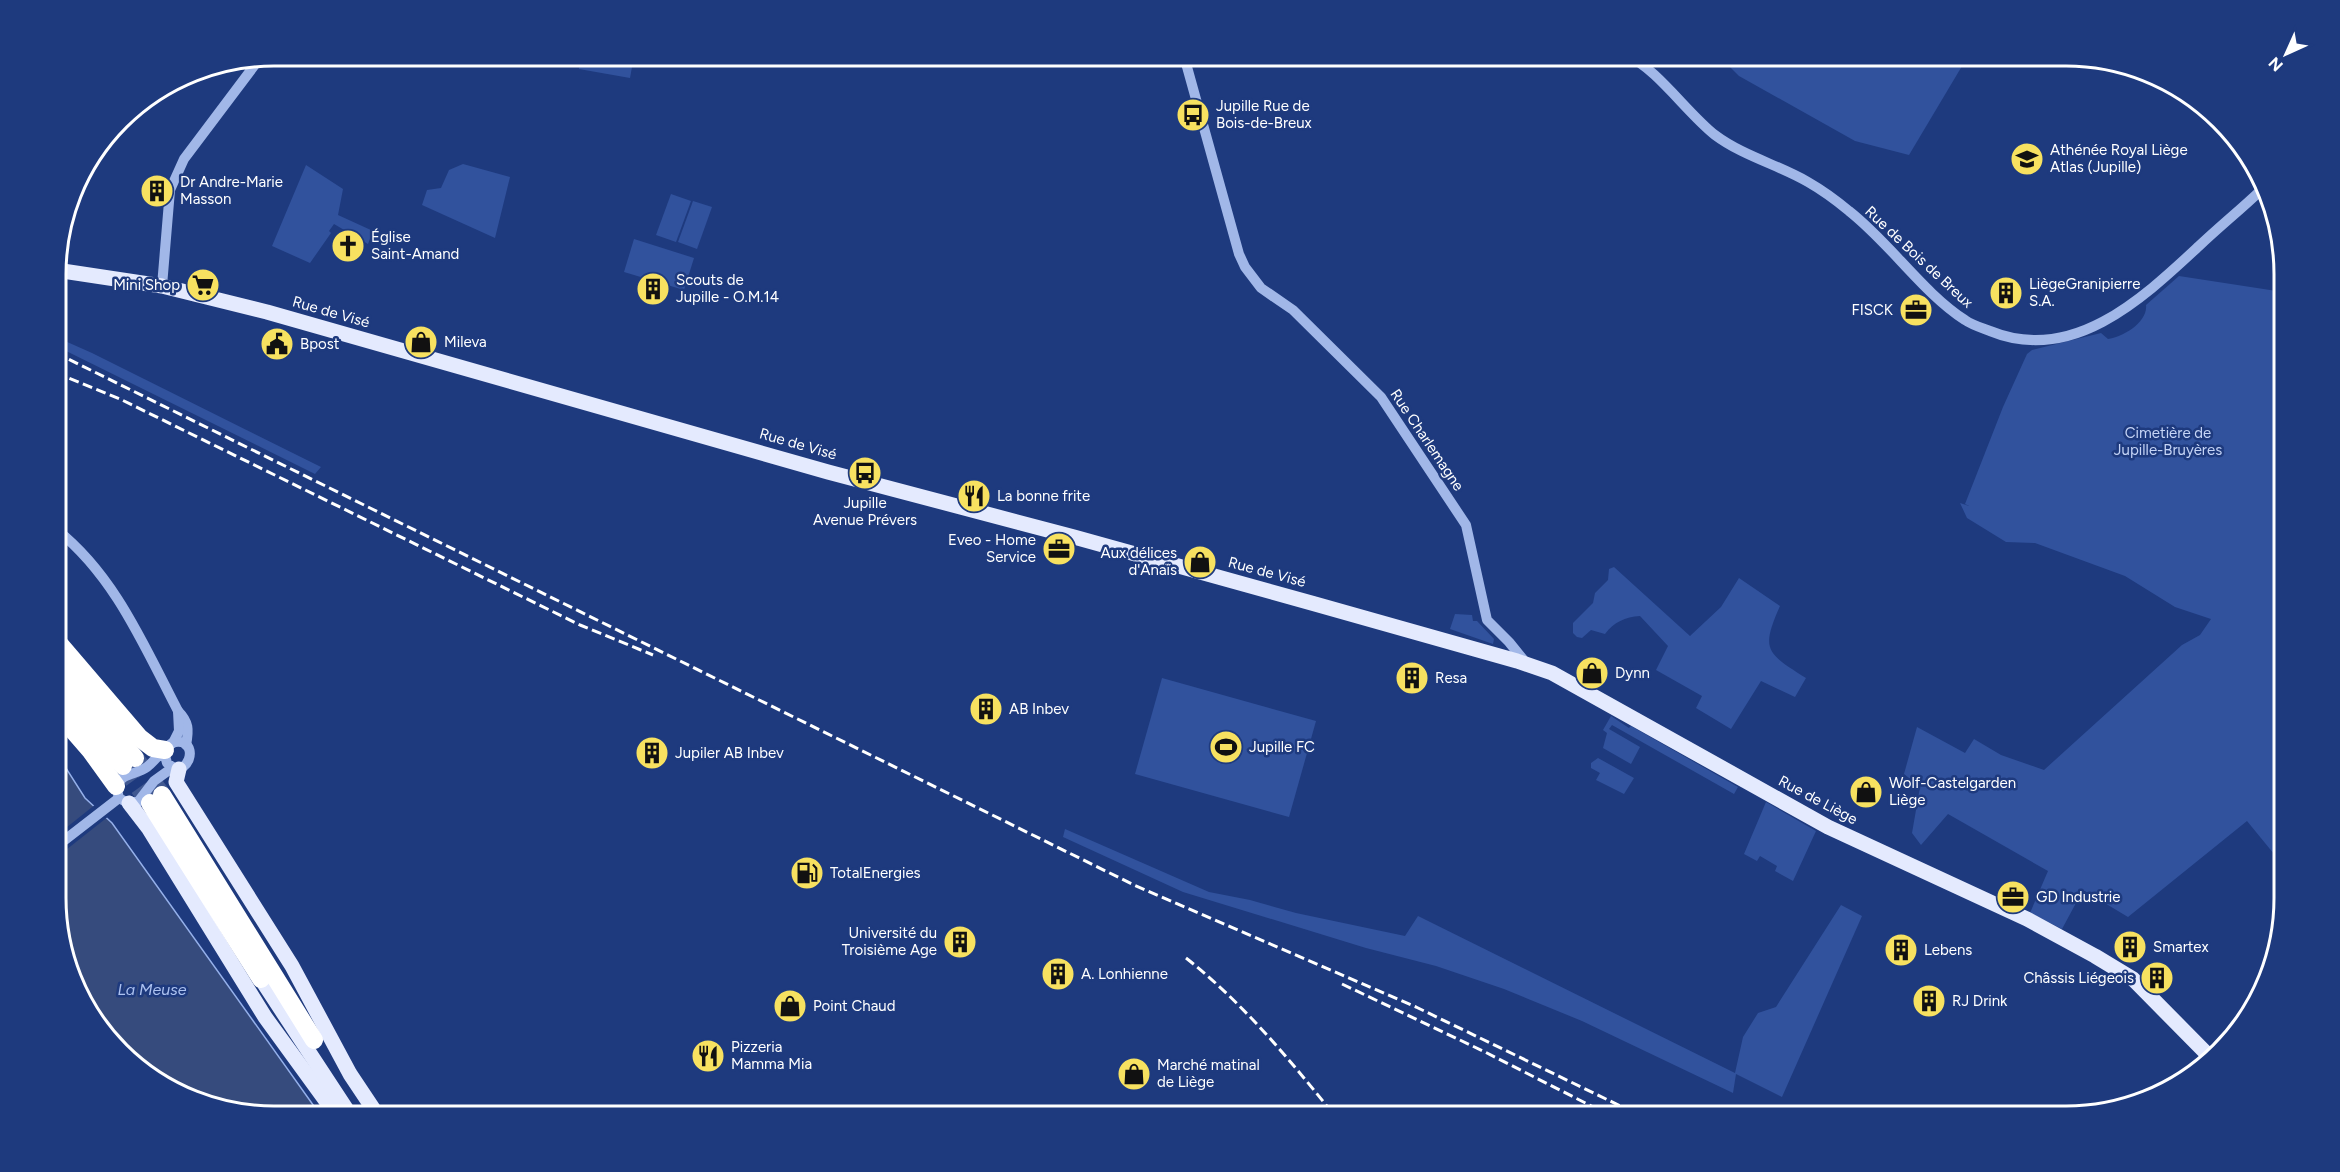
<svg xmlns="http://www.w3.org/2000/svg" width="2340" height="1172" font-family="Figtree,sans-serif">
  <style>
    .green { fill: #31529d }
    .water { fill: #364b7d; stroke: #95b0ea; stroke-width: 1.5 }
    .pier { fill: #1e3a7e }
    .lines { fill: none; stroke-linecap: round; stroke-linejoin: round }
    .highway-tunnel { stroke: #405891; stroke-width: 18; stroke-dasharray: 18 9; stroke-linecap: butt }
    .minor { stroke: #a1b7e8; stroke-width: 10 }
    .major { stroke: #e4eafe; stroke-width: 15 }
    .highway { stroke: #fff; stroke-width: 18 }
    .rail { stroke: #fff; stroke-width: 3; stroke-dasharray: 10 4.5; stroke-linecap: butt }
    .labels { text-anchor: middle; stroke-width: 5; stroke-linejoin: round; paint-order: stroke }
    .poi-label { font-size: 15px; fill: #fff; stroke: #1e3a7e; text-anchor: start }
    .street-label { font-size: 15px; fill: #fff; stroke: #1e3a7e }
    .park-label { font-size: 15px; fill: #c5d4f6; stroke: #1e3a7e }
    .water-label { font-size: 16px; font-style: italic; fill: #adc2f0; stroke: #1e3a7e }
    .rim { fill: none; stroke: #fff; stroke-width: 3 }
  </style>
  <rect width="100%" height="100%" fill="#1e3a7e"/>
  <g class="green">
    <polygon points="581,56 634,56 630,78 579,69"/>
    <polygon points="1719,56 1968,56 1909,155 1855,141 1739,76"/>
    <polygon points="463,164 510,177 495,238 422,205 427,190 441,188 449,170"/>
    <polygon points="306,165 343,189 338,215 373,231 368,244 334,224 329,231 331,233 310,263 272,246"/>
    <polygon points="671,194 691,201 676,242 656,235"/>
    <polygon points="693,201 712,207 697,249 678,242"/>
    <polygon points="634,239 694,258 684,290 624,272"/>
    <path d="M 2179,276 L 2283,292 L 2284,846 L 2274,854 L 2247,821 L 2128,917 L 2083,890 L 2062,929 L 2030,913 L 2048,871 L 1948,814 L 1921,845 L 1912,833 L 1920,787 L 1904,774 L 1917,727 L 1965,753 L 1974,739 L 2001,755 L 2044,770 L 2182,645 L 2200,635 L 2211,619 L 2175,607 L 2125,576 L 2035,543 L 2006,542 L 1967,518 L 1960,503 L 1969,506 L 1965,504 L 2003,407 L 2027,354 L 2032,350 L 2101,333 L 2108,339 C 2123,337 2148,322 2146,305 Z"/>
    <polygon points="56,337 92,353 321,467 315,474 56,346"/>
    <path d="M 1614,567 L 1690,636 L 1721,607 L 1739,578 L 1780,606 C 1760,651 1767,653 1806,678 L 1795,697 L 1761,681 L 1731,729 L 1696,708 L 1702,696 L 1656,670 L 1668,646 L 1640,616 C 1625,617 1614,622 1605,634 L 1591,630 L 1582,638 L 1577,637 L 1573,633 L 1573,623 L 1593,603 L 1595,593 L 1608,580 L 1609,569 Z"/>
    <polygon points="1455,614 1472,615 1473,621 1477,621 1494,639 1493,644 1450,629"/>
    <polygon points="1162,678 1316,721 1289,817 1135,774"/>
    <polygon points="1611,716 1629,728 1631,726 1738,787 1734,794 1612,725 1609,729 1640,747 1631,764 1603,748 1607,733 1603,730"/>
    <polygon points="1598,758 1634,778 1624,794 1596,780 1600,773 1591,768 1591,763"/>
    <polygon points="1766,802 1816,831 1793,881 1775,871 1777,866 1760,856 1757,861 1744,854"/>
    <polygon points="1065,829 1209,892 1250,900 1296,913 1405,936 1418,916 1735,1073 1743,1037 1758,1013 1776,1007 1841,905 1862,916 1782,1097 1736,1074 1733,1093 1582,1021 1504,989 1436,966 1366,948 1183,892 1063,837"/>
  </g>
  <polygon class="water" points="57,754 85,798 112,823 321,1116 274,1116 178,1094 100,1031 57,927"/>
  <polygon class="pier" points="96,804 109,816 57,857 57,835"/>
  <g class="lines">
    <g class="highway-tunnel">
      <polyline points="135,758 162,795"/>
      <polyline points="123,766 150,803"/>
    </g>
    <g class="minor">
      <polyline points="1184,56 1239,254 1245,267 1261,288 1293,310 1381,397 1466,525 1487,620 1509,642 1526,663"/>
      <path d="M 1628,56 C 1657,69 1688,114 1715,135 C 1743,156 1779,165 1808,182 C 1822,190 1837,201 1849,211 C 1890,243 1923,293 1965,320 C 1972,325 1982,328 1990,331 C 2073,365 2143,298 2199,246 C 2219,227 2240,210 2260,191"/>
      <polyline points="162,286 170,190 184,159 260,58"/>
      <path d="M 57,530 C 115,576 144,646 178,711 C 189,722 189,730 186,745"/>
      <polyline points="173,743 179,731 178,711"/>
      <path d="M 164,752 L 167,763 L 174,768 L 183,767 C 194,759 192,739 175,742 C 168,743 155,761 147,767 C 136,775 123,772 116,786 L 119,798 L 126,802 L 138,802 L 154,781 L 172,768"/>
      <polyline points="57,846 119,798"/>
    </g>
    <g class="major">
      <polyline points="56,270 162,286 267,312 828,472 1074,537 1315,604 1517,661 1552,673 1828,827 2027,919 2095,956 2133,979 2209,1056"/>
      <polyline points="179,769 176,782 292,966 350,1074 378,1116"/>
      <polyline points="129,803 149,829 265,1017 337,1116"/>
      <polyline points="261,979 351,1116"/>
    </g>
    <g class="highway">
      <polyline points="57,641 140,738 153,748 165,750"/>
      <polyline points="57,664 135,758"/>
      <polyline points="57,687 123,766"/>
      <polyline points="57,712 90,750 116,786"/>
      <polyline points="162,795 314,1040"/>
      <polyline points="150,803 261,979"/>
    </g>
    <g class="rail">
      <polyline points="56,353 1134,885 1416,1007 1641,1116"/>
      <polyline points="56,373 120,399 580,625 653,655"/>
      <path d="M 1186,958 C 1243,1003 1289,1059 1335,1116"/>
      <polyline points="1342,984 1483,1051 1611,1116"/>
    </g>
  </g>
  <defs>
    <g id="bus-disc" transform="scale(1.725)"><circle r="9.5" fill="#f7e160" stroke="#1e3a7e"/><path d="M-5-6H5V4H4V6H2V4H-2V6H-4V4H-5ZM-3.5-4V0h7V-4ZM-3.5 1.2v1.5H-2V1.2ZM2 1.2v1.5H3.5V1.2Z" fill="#111"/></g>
    <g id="school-disc" transform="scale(1.725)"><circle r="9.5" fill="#f7e160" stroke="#1e3a7e"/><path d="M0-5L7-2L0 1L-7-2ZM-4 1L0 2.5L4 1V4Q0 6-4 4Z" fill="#111"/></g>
    <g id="building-disc" transform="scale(1.725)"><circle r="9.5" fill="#f7e160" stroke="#1e3a7e"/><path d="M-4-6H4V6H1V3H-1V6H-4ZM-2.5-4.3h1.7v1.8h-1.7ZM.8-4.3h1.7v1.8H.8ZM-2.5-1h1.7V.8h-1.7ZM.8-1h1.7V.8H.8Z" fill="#111"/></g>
    <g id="church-disc" transform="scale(1.725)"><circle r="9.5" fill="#f7e160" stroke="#1e3a7e"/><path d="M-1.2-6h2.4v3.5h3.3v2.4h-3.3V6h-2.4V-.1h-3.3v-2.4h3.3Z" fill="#111"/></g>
    <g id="supermarket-disc" transform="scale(1.725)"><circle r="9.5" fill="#f7e160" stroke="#1e3a7e"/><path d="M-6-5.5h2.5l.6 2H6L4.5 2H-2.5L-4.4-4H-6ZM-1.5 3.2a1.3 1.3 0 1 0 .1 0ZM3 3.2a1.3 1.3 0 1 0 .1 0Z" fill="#111"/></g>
    <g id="office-disc" transform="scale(1.725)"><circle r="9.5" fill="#f7e160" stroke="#1e3a7e"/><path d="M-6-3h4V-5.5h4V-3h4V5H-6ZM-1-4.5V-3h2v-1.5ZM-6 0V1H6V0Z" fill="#111"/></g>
    <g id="shop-disc" transform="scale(1.725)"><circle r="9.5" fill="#f7e160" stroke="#1e3a7e"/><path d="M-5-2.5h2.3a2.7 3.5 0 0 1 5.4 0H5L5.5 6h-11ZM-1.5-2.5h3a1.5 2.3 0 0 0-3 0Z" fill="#111"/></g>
    <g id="civic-disc" transform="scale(1.725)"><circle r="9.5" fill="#f7e160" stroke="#1e3a7e"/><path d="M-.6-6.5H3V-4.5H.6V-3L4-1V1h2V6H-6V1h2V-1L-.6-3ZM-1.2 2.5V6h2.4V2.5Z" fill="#111"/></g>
    <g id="restaurant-disc" transform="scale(1.725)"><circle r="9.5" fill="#f7e160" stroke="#1e3a7e"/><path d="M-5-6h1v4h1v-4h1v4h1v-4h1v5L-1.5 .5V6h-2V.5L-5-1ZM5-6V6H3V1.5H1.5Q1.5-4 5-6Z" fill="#111"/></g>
    <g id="stadium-disc" transform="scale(1.725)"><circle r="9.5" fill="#f7e160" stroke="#1e3a7e"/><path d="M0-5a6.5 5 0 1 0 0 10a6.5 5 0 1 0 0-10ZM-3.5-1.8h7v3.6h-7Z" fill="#111"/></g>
    <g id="fuel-disc" transform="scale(1.725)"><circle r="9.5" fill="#f7e160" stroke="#1e3a7e"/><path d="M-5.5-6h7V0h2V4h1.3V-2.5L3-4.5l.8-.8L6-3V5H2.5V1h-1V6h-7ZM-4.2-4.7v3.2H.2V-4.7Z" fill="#111"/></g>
  </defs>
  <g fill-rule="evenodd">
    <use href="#bus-disc" x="1193" y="115"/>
    <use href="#school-disc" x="2027" y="159"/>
    <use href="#building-disc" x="157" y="191"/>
    <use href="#church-disc" x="348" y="246"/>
    <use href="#supermarket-disc" x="203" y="285"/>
    <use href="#building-disc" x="653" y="289"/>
    <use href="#building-disc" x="2006" y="293"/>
    <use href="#office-disc" x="1916" y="310"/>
    <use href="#shop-disc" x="421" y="342"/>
    <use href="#civic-disc" x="277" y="344"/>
    <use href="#bus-disc" x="865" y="473"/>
    <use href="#restaurant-disc" x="974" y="496"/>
    <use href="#office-disc" x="1059" y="549"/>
    <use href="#shop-disc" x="1200" y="562"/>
    <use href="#shop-disc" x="1592" y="673"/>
    <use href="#building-disc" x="1412" y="678"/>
    <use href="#building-disc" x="986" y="709"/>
    <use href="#stadium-disc" x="1226" y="747"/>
    <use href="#building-disc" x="652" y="753"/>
    <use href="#shop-disc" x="1866" y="792"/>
    <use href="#fuel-disc" x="807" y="873"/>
    <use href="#office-disc" x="2013" y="897"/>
    <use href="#building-disc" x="960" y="942"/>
    <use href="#building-disc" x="2130" y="947"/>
    <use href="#building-disc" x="1901" y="950"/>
    <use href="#building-disc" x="1058" y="974"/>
    <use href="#building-disc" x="2157" y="978"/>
    <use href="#building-disc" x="1929" y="1001"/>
    <use href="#shop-disc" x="790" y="1006"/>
    <use href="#restaurant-disc" x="708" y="1056"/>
    <use href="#shop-disc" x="1134" y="1074"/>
  </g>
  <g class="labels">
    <g class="poi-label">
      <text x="1216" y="111">Jupille Rue de<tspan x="1216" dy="17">Bois-de-Breux</tspan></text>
      <text x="2050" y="155">Athénée Royal Liège<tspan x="2050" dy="17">Atlas (Jupille)</tspan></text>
      <text x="180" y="187">Dr Andre-Marie<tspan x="180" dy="17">Masson</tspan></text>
      <text x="371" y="242">Église<tspan x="371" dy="17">Saint-Amand</tspan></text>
      <text x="676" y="285">Scouts de<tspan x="676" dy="17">Jupille - O.M.14</tspan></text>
      <text x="2029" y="289">LiègeGranipierre<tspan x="2029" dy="17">S.A.</tspan></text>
      <text x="180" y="290" text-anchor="end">Mini Shop</text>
      <text x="1893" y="315" text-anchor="end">FISCK</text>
      <text x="444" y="347">Mileva</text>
      <text x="300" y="349">Bpost</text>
      <text x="997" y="501">La bonne frite</text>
      <text x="865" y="508" text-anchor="middle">Jupille<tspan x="865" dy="17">Avenue Prévers</tspan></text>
      <text x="1036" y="545" text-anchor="end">Eveo - Home<tspan x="1036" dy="17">Service</tspan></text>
      <text x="1177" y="558" text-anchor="end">Aux délices<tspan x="1177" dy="17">d'Anaïs</tspan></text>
      <text x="1615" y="678">Dynn</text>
      <text x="1435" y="683">Resa</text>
      <text x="1009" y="714">AB Inbev</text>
      <text x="1249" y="752">Jupille FC</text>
      <text x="675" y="758">Jupiler AB Inbev</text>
      <text x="1889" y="788">Wolf-Castelgarden<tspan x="1889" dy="17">Liège</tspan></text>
      <text x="830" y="878">TotalEnergies</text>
      <text x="2036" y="902">GD Industrie</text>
      <text x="937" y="938" text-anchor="end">Université du<tspan x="937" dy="17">Troisième Age</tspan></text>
      <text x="2153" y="952">Smartex</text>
      <text x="1924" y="955">Lebens</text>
      <text x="1081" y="979">A. Lonhienne</text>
      <text x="2134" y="983" text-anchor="end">Châssis Liégeois</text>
      <text x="1952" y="1006">RJ Drink</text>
      <text x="813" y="1011">Point Chaud</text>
      <text x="731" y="1052">Pizzeria<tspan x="731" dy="17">Mamma Mia</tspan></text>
      <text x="1157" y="1070">Marché matinal<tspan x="1157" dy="17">de Liège</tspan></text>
    </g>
    <g class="street-label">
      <text transform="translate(1919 257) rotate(43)" y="5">Rue de Bois de Breux</text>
      <text transform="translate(331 312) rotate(16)" y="5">Rue de Visé</text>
      <text transform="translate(1427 440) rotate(56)" y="5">Rue Charlemagne</text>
      <text transform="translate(798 444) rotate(16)" y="5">Rue de Visé</text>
      <text transform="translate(1267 572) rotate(15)" y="5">Rue de Visé</text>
      <text transform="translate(1818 800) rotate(28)" y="5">Rue de Liège</text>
    </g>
    <g class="park-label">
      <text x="2168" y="438">Cimetière de<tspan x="2168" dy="17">Jupille-Bruyères</tspan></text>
    </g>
    <g class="water-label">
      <text x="152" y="995">La Meuse</text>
    </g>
  </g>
  <path d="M0 0H2340V1172H0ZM274 66H2066A208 208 0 0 1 2274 274V898A208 208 0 0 1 2066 1106H274A208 208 0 0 1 66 898V274A208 208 0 0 1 274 66Z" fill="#1e3a7e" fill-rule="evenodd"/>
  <path class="rim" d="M274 66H2066A208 208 0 0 1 2274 274V898A208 208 0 0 1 2066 1106H274A208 208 0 0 1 66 898V274A208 208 0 0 1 274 66Z"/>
  <g transform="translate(2286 54) rotate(225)" stroke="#1e3a7e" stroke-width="4.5" paint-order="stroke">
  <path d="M0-4.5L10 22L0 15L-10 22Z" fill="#ffffff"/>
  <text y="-9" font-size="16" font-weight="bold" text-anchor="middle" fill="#ffffff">N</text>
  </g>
</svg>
